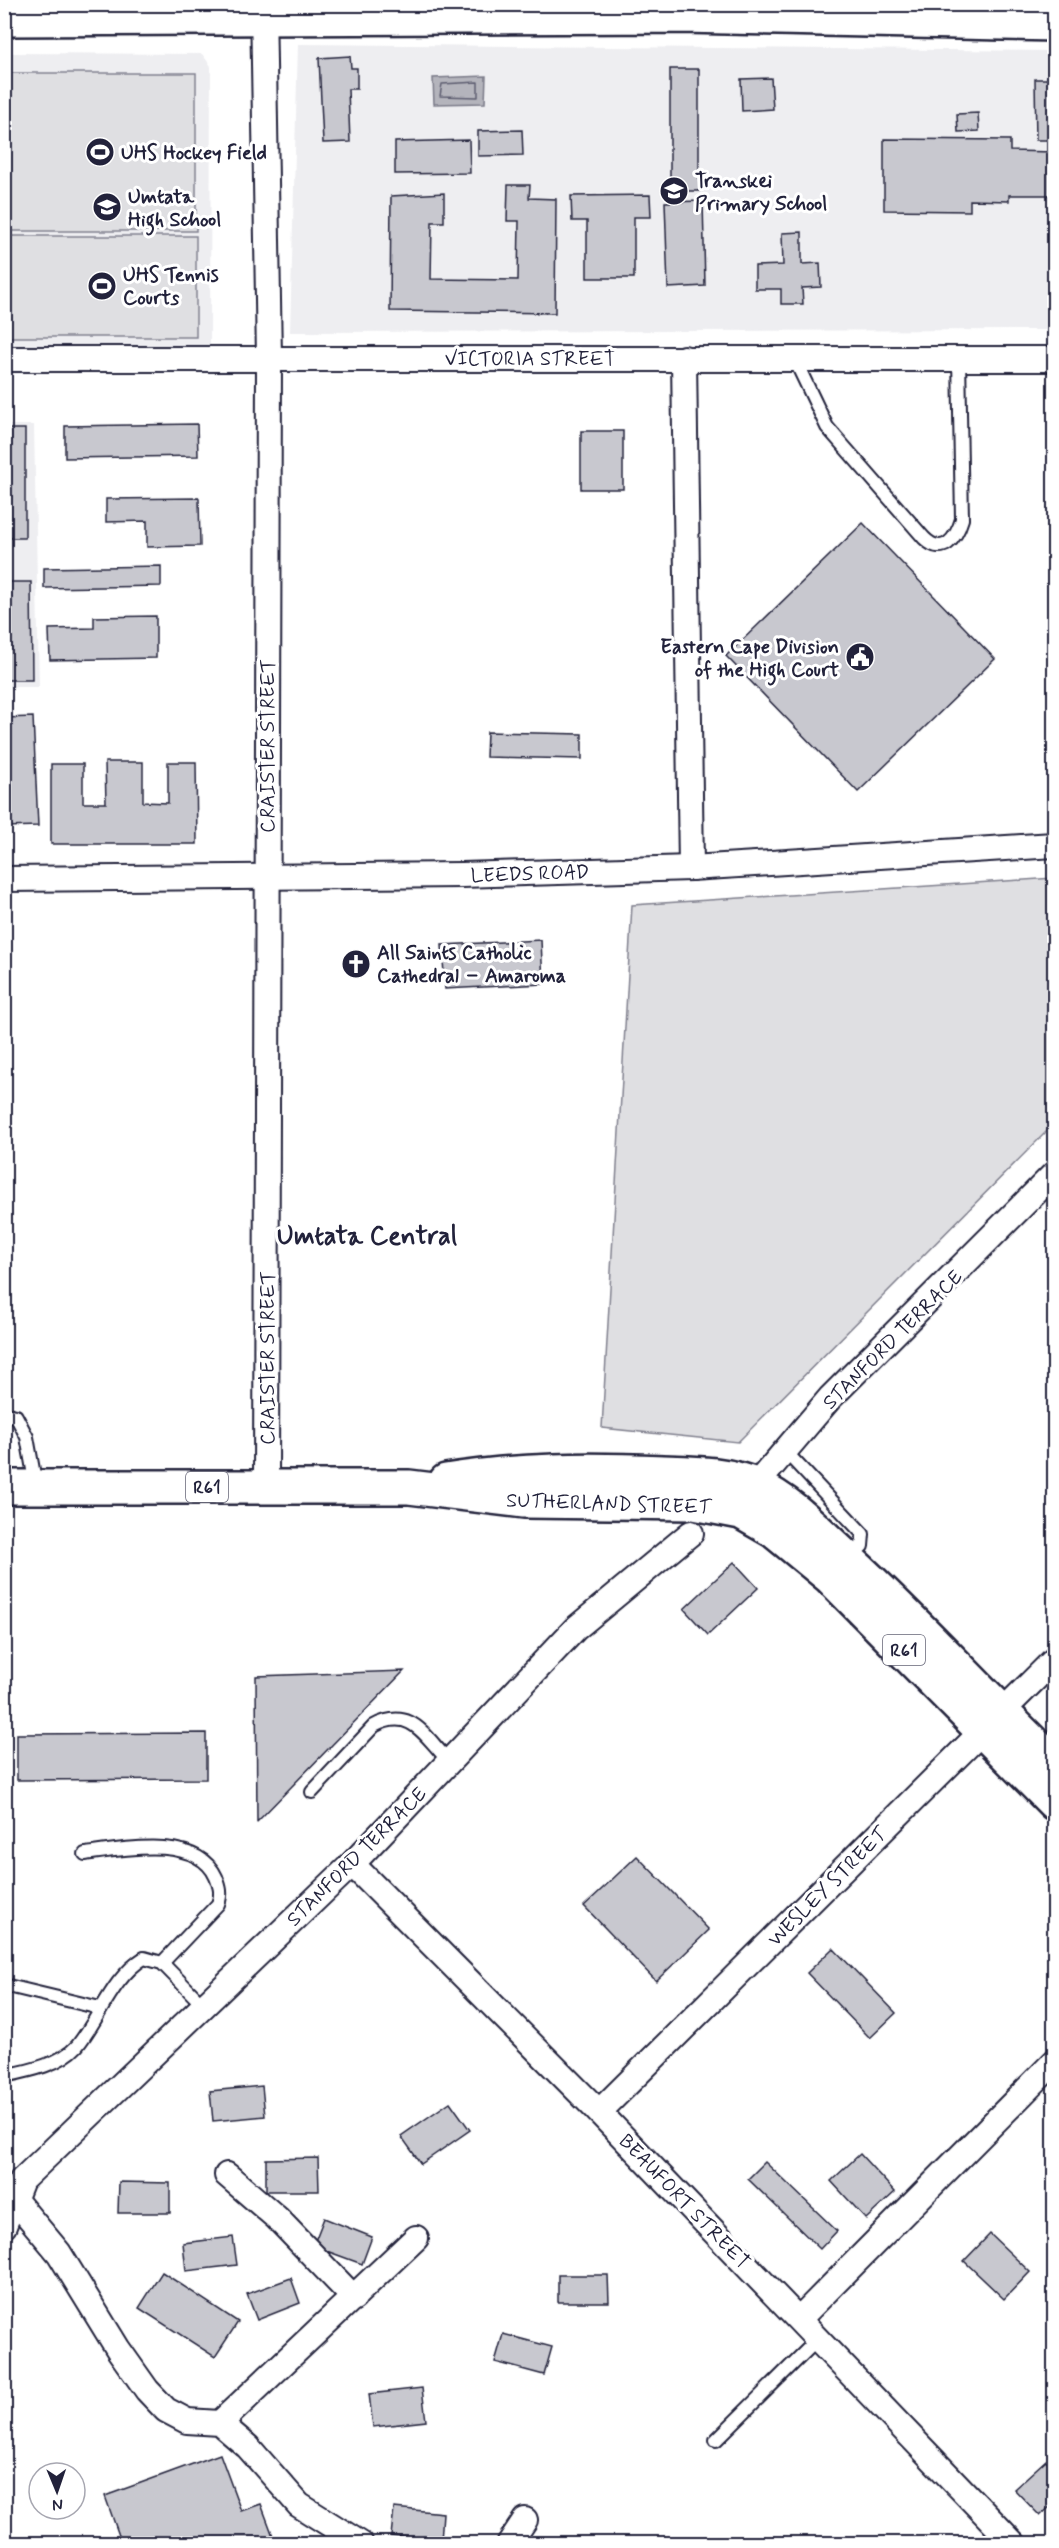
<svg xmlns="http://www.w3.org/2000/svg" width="1059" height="2548" font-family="Mynerve,sans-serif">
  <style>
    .built { fill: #eeeef1 }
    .green { fill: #dfdfe2; stroke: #80808e; stroke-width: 1.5 }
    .water { fill: #b4b4bc; stroke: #7a7a88; stroke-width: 1.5 }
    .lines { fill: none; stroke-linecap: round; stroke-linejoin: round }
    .shore { stroke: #5c5c6f; stroke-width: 1.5 }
    .building { fill: #c8c8cf; stroke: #22223b; stroke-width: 1.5 }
    .lane-casing { stroke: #22223b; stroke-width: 16 }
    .street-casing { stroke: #22223b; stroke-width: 28 }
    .primary-casing { stroke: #22223b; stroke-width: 38 }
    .highway-casing { stroke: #22223b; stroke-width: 38 }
    .lane { stroke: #fff; stroke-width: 12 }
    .street { stroke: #fff; stroke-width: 24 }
    .primary { stroke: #fff; stroke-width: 33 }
    .highway { stroke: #fff; stroke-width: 33 }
    .labels { text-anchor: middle; stroke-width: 6; stroke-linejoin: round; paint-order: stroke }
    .shield { fill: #fff; stroke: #646476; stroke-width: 1.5 }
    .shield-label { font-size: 18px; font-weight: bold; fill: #22223b }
    .poi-label { font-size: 20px; font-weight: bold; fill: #22223b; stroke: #fff; text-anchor: start }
    .street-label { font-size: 20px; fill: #22223b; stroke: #fff }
    .district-label { font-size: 26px; font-weight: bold; fill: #22223b; stroke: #fff }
  </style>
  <rect width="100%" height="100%" fill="#fff"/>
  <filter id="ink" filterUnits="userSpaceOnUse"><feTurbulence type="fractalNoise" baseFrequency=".0167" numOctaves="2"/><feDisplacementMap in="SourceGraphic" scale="12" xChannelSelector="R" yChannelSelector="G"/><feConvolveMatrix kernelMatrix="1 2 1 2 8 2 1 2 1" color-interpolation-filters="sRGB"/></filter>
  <g filter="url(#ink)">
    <g class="built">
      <polygon points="298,44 1054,51 1054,330 290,332"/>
      <polygon points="5,53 202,54 211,66 210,348 5,348"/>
      <polygon points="4,425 34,425 39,687 5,687"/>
    </g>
    <g class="green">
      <rect x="5" y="73" width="191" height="158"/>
      <rect x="8" y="236" width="188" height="101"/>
      <polygon points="1054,878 1054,1124 738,1442 602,1428 632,905"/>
    </g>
    <polygon class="water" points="486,76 485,103 434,104 433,78"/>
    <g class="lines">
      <polygon class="shore" points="478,82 478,97 440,96 442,84"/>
    </g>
    <g class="building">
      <polygon points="350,56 351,68 357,68 357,89 348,89 350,142 323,143 319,58"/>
      <rect x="670" y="69" width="29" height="122"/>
      <polygon points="771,78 773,109 742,111 741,79"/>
      <polygon points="1035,79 1054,79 1054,140 1036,140"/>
      <polygon points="978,113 979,131 958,132 957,114"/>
      <polygon points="522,130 523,155 478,156 478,131"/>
      <polygon points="884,139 1010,140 1010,151 1054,152 1054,195 1009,195 1009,201 970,200 970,211 884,210"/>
      <polygon points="469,140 470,173 395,174 395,142"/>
      <polygon points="508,185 530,185 529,198 556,199 555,313 390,311 391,196 444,193 444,222 432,222 431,279 518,280 519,221 507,221"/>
      <polygon points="650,195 651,217 634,217 634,278 587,278 587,221 572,221 571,196"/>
      <polygon points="703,201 705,286 668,288 665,202"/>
      <polygon points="802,232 802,264 820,263 821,287 802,288 803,304 781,304 781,289 755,289 755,266 783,265 782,233"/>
      <polygon points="197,424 198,456 65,458 65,426"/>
      <rect x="4" y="429" width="21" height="109"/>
      <rect x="581" y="431" width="42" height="58"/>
      <polygon points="199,498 200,546 147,547 147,521 106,522 106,499"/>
      <polygon points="863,523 995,659 858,792 726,656"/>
      <polygon points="161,566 161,586 44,588 44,568"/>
      <polygon points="4,582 31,582 32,680 4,680"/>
      <polygon points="156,616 156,658 50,660 49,629 94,628 94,617"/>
      <polygon points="33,717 38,826 4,827 4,718"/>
      <polygon points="487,732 582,734 582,759 486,757"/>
      <polygon points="105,762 143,762 143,802 168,803 168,762 196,762 197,844 51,844 51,764 83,764 83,803 106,803"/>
      <polygon points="541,940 543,984 445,989 442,945"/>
      <polygon points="734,1562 758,1588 708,1635 684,1609"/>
      <polygon points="404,1671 257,1822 256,1676"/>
      <polygon points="206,1733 206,1779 17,1780 17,1734"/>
      <polygon points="637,1856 709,1930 656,1981 584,1906"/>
      <polygon points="833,1948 896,2013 870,2038 807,1973"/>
      <polygon points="262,2086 265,2116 213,2121 210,2091"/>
      <polygon points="450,2102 470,2130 421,2164 401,2136"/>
      <polygon points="860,2154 895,2192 866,2219 831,2181"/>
      <polygon points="318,2158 319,2191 266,2191 266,2159"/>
      <polygon points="765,2162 837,2231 820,2249 748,2179"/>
      <polygon points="119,2182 170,2183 170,2213 118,2213"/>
      <polygon points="324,2218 372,2237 362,2264 313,2246"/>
      <polygon points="990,2234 1030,2272 1004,2299 964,2261"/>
      <polygon points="233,2237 237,2265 186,2271 183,2243"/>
      <polygon points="162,2272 238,2322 215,2357 139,2308"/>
      <polygon points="558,2275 608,2275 609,2302 558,2302"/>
      <polygon points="291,2278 300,2303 257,2320 247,2294"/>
      <polygon points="503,2334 552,2347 544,2375 495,2362"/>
      <polygon points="422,2388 426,2421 373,2427 369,2394"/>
      <polygon points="220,2454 241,2511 261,2504 276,2544 122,2544 105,2496"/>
      <polygon points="1046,2460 1054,2469 1054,2503 1040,2516 1014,2489"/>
      <polygon points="394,2508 443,2513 441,2541 391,2536"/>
    </g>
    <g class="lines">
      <g class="lane-casing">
        <g id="lane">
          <path d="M 794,358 L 827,427 L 924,538 C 943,557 956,539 962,519 L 959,358"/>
          <polyline points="4,1414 16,1416 27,1437 36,1486"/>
          <polyline points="785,1451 863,1534 862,1546 850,1557"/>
          <path d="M 312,1792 L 374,1726 C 412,1706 424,1736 449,1761"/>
          <path d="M 85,1854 C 122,1849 197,1834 216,1877 C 220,1887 222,1894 218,1904 L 162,1963"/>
          <polyline points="4,1985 100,2008"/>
          <path d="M 4,2076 C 28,2071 60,2065 77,2046 C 100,2018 112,1978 144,1958 L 162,1963 L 205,2007"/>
          <polyline points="716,2440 818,2339"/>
        </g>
      </g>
      <g class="street-casing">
        <g id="street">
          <polyline points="263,4 269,358 266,1487"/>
          <polyline points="684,358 691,868"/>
          <polyline points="4,359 1054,359"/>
          <polyline points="4,879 462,875 691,868 1054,845"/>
          <polyline points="748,1499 756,1485 830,1398 1054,1174"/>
          <polyline points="352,1864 599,2112 1014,2544"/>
          <polyline points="599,2112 1054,1660"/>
          <polyline points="227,2175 277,2218 354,2298"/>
          <polyline points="14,2199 59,2253 118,2349 147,2390 166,2410 187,2421 220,2423 248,2447 299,2505 361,2544"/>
          <polyline points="4,2226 22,2180 352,1864 575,1629 691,1533"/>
          <polyline points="799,2319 1054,2062"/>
          <polyline points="220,2423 416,2238"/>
          <polyline points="509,2544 525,2520"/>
        </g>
      </g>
      <g class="primary-casing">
        <g id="primary">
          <path d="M 446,1481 C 518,1469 590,1469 663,1472 C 694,1473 728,1473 757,1486 C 793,1503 819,1533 848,1559 C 920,1625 984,1696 1054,1763"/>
          <polyline points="4,1487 409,1487 524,1501 694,1503 741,1512 774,1531 830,1577 1054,1803"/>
        </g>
      </g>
      <g class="highway-casing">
        <polyline id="highway" points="4,19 683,16 1054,24"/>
      </g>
      <use href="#lane" class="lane"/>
      <use href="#street" class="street"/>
      <use href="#primary" class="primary"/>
      <use href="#highway" class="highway"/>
    </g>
  </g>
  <defs>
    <g id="stadium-disc" transform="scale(1.5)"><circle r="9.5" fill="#22223b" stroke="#fff"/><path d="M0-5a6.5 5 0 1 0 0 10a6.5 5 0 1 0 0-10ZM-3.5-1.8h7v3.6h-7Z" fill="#fff"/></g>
    <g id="school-disc" transform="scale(1.5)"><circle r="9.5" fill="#22223b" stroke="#fff"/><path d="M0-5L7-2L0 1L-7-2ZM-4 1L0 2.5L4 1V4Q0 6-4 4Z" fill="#fff"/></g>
    <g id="civic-disc" transform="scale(1.5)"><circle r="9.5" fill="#22223b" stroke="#fff"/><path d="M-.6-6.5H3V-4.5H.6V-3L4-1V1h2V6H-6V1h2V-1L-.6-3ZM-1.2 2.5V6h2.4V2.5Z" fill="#fff"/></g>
    <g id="church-disc" transform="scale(1.5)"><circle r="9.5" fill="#22223b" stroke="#fff"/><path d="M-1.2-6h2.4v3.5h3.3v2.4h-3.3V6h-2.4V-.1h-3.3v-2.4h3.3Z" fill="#fff"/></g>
  </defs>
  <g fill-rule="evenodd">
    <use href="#stadium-disc" x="100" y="152"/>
    <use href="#school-disc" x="674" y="191"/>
    <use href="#school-disc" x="107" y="207"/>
    <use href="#stadium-disc" x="102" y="286"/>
    <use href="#civic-disc" x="860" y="657"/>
    <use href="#church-disc" x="356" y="964"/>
  </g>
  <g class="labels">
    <g class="shield">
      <rect x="186" y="1472" width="42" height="30" rx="4.5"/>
      <rect x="883" y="1635" width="42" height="30" rx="4.5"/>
    </g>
    <g class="shield-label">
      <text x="207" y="1493">R61</text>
      <text x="904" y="1656">R61</text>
    </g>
    <g class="poi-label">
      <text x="121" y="159">UHS Hockey Field</text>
      <text x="695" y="187">Transkei<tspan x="695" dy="23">Primary School</tspan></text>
      <text x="128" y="203">Umtata<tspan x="128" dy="23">High School</tspan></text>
      <text x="123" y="281">UHS Tennis<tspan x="123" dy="23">Courts</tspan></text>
      <text x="839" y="653" text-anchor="end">Eastern Cape Division<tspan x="839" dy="23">of the High Court</tspan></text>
      <text x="377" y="959">All Saints Catholic<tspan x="377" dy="23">Cathedral – Amaroma</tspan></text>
    </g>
    <g class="street-label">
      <text x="530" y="365">VICTORIA STREET</text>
      <text transform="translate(267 746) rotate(-90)" y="7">CRAISTER STREET</text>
      <text transform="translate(530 873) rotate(-2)" y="7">LEEDS ROAD</text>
      <text transform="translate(892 1339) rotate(-45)" y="7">STANFORD TERRACE</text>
      <text transform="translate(267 1358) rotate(-90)" y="7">CRAISTER STREET</text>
      <text transform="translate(609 1503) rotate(2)" y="7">SUTHERLAND STREET</text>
      <text transform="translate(356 1856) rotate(-45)" y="7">STANFORD TERRACE</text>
      <text transform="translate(827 1886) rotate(-45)" y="7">WESLEY STREET</text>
      <text transform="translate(685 2201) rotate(46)" y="7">BEAUFORT STREET</text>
    </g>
    <g class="district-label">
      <text x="367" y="1244">Umtata Central</text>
    </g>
  </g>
  <rect width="1059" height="2548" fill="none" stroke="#fff" stroke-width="24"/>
  <rect x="12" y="12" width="1035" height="2524" fill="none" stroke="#22223b" stroke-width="2" filter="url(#ink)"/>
  <g transform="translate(57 2491) rotate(178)"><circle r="28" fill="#ffffff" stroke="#a7a7b1" stroke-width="1.5"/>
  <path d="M0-4.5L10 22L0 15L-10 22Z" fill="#22223b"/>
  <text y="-9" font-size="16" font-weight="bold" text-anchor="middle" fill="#22223b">N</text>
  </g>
</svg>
